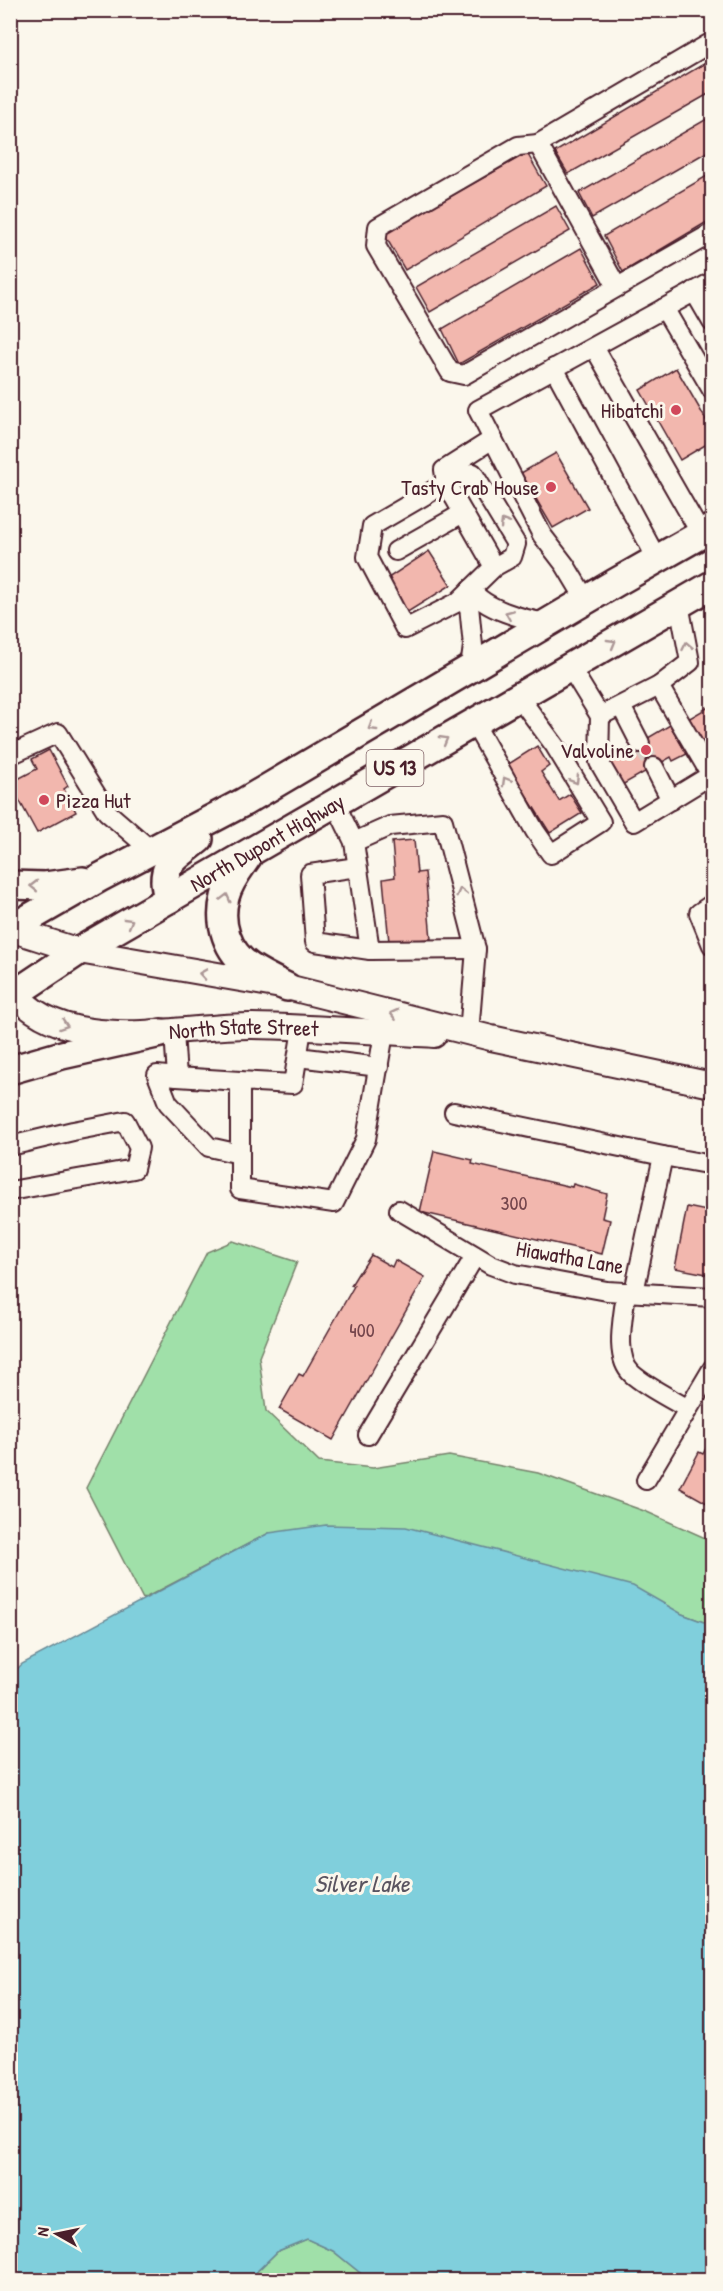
<svg xmlns="http://www.w3.org/2000/svg" width="723" height="2291" font-family="'Patrick Hand',sans-serif">
  <style>
    .green { fill: #a0e0a9; stroke: #75806a; stroke-width: 1.5 }
    .water { fill: #80cfdc; stroke: #6a8995; stroke-width: 1.5 }
    .building { fill: #f2b7ae; stroke: #4a1f2b; stroke-width: 1.5 }
    .lines { fill: none; stroke-linecap: round; stroke-linejoin: round }
    .minor-tunnel { stroke: #d8ccc5; stroke-width: 18; stroke-dasharray: 18 9; stroke-linecap: butt }
    .minor-casing { stroke: #4a1f2b; stroke-width: 22 }
    .major-casing { stroke: #4a1f2b; stroke-width: 28 }
    .highway-casing { stroke: #4a1f2b; stroke-width: 32 }
    .minor { stroke: #fbf7ec; stroke-width: 18 }
    .major { stroke: #fbf7ec; stroke-width: 24 }
    .highway { stroke: #fbf7ec; stroke-width: 27 }
    .oneway { stroke: #ab9695 }
    .poi-dot { fill: #d1495b; stroke: #fbf7ec; stroke-width: 2 }
    .labels { text-anchor: middle; stroke-width: 6; stroke-linejoin: round; paint-order: stroke }
    .number-label { font-size: 20px; fill: #74454c }
    .shield { fill: #fbf7ec; stroke: #7f6065; stroke-width: 1.5 }
    .shield-label { font-size: 21px; font-weight: bold; fill: #4a1f2b }
    .poi-label { font-size: 22px; fill: #4a1f2b; stroke: #fbf7ec; text-anchor: end }
    .street-label { font-size: 22px; fill: #4a1f2b; stroke: #fbf7ec }
    .water-label { font-size: 24px; font-style: italic; fill: #5a5460; stroke: #fbf7ec }
  </style>
  <rect width="100%" height="100%" fill="#fbf7ec"/>
  <filter id="ink" filterUnits="userSpaceOnUse"><feTurbulence type="fractalNoise" baseFrequency=".0167" numOctaves="2"/><feDisplacementMap in="SourceGraphic" scale="12" xChannelSelector="R" yChannelSelector="G"/><feConvolveMatrix kernelMatrix="1 2 1 2 8 2 1 2 1" color-interpolation-filters="sRGB"/></filter>
  <g filter="url(#ink)">
    <g class="green">
      <polygon points="233,1241 297,1262 259,1357 266,1411 319,1462 373,1468 449,1456 538,1473 647,1512 712,1541 712,1625 682,1614 269,1533 143,1599 86,1488 207,1252"/>
      <polygon points="307,2239 333,2251 369,2280 248,2280 278,2251"/>
    </g>
    <polygon class="water" points="326,1525 406,1527 633,1586 682,1614 712,1625 712,2280 369,2280 333,2251 307,2239 278,2251 248,2280 11,2280 11,1675 22,1664 269,1533"/>
    <g class="building">
      <polygon points="712,59 712,92 568,174 555,152"/>
      <polygon points="712,116 712,149 592,218 579,193"/>
      <polygon points="527,153 546,186 405,270 384,234"/>
      <polygon points="712,173 712,219 623,272 604,236"/>
      <polygon points="556,206 570,231 430,312 416,287"/>
      <polygon points="581,248 600,283 459,364 442,329"/>
      <polygon points="676,368 712,430 712,441 680,460 640,390"/>
      <polygon points="556,453 588,508 553,528 521,473"/>
      <polygon points="429,551 451,585 406,613 385,580"/>
      <polygon points="712,705 712,748 706,752 688,719"/>
      <polygon points="670,725 687,754 673,761 671,757 622,785 609,761"/>
      <polygon points="537,746 549,766 541,772 559,801 570,794 582,813 550,833 507,765"/>
      <polygon points="49,750 68,786 64,789 76,812 37,833 10,783 37,769 32,759"/>
      <polygon points="414,840 417,873 425,872 431,939 389,942 383,879 395,877 392,842"/>
      <polygon points="434,1151 473,1160 472,1164 572,1187 573,1184 607,1194 602,1218 610,1220 602,1254 420,1212"/>
      <polygon points="687,1207 712,1212 712,1275 675,1268"/>
      <polygon points="371,1255 392,1267 395,1260 425,1277 333,1440 279,1409 299,1374 303,1376 354,1286 351,1285 359,1272 360,1272"/>
      <polygon points="712,1437 712,1506 680,1488 699,1452 703,1454"/>
    </g>
    <g class="lines">
      <polyline class="minor-tunnel" points="640,743 654,767"/>
      <g class="minor-casing">
        <g id="minor">
          <polyline points="712,42 538,144 518,146 378,227 376,246 450,372 464,375 712,233"/>
          <polyline points="538,144 617,287"/>
          <polyline points="694,291 712,322"/>
          <polyline points="664,308 712,390"/>
          <polyline points="594,347 701,534"/>
          <polyline points="554,368 657,559"/>
          <polyline points="493,439 444,470 446,483 473,473 516,544 512,557 494,567"/>
          <polygon points="446,483 494,567 458,602 405,629 367,557 372,526"/>
          <polyline points="396,551 463,513"/>
          <path d="M 471,589 C 483,609 525,620 548,623"/>
          <polyline points="586,600 565,565 542,535 478,410 712,282"/>
          <polyline points="570,667 600,716 599,762 634,822 711,775 659,686"/>
          <polyline points="470,668 473,646 469,606 474,595"/>
          <polyline points="621,706 640,743"/>
          <polyline points="600,716 659,686 690,662 679,604"/>
          <polyline points="474,723 535,831 551,854 601,822 555,746 519,697"/>
          <polyline points="10,755 58,733 107,812 152,851"/>
          <polyline points="654,767 671,800"/>
          <polyline points="335,803 354,842 370,950 476,949"/>
          <polyline points="354,842 390,826 443,821 476,949 469,1033"/>
          <polyline points="357,867 310,874 315,942 370,950"/>
          <polyline points="712,904 699,913 712,945"/>
          <polyline points="302,1029 293,1084 240,1081 240,1189 334,1203 366,1139 384,1033"/>
          <polyline points="174,1032 177,1077 240,1081"/>
          <polyline points="298,1057 379,1067"/>
          <polyline points="177,1077 157,1075 168,1103 209,1147 240,1154"/>
          <polyline points="454,1112 663,1156 634,1292"/>
          <polyline points="10,1146 73,1131 125,1121 139,1148 134,1169 10,1191"/>
          <polyline points="663,1156 712,1165"/>
          <polyline points="399,1210 491,1265 515,1274 607,1291 712,1297"/>
          <path d="M 626,1292 C 624,1314 613,1357 632,1374 C 648,1388 670,1398 688,1409"/>
          <polyline points="368,1435 475,1256"/>
          <polyline points="646,1480 712,1369"/>
        </g>
      </g>
      <g class="major-casing">
        <g id="major">
          <polyline points="10,929 79,951 287,987 491,1038 712,1085"/>
          <path id="s1" d="M 10,987 C 59,1059 180,1025 252,1026 C 313,1027 374,1032 434,1035"/>
        </g>
      </g>
      <g class="highway-casing">
        <g id="highway">
          <path d="M 248,856 C 240,868 229,881 225,897 C 218,923 227,952 250,967 C 262,975 275,981 287,987"/>
          <polyline points="10,885 45,886 83,881"/>
          <path d="M 169,899 C 156,865 176,858 199,839"/>
          <polyline points="10,929 99,878 244,802 615,583 712,528"/>
          <path id="s2" d="M 10,997 L 79,951 L 712,585"/>
          <polyline points="10,1070 62,1055 161,1033"/>
        </g>
      </g>
      <use href="#minor" class="minor"/>
      <use href="#major" class="major"/>
      <use href="#highway" class="highway"/>
    </g>
    <defs><path id="oneway-chevron" d="M-2-3.5L2.5 0L-2 3.5" fill="none" stroke-width="1.6" stroke-linecap="round" stroke-linejoin="round" transform="scale(1.5)"/></defs>
    <g class="oneway">
      <use href="#oneway-chevron" transform="translate(504 523) rotate(-121)"/>
      <use href="#oneway-chevron" transform="translate(509 614) rotate(-157)"/>
      <use href="#oneway-chevron" transform="translate(612 643) rotate(-30)"/>
      <use href="#oneway-chevron" transform="translate(687 646) rotate(-101)"/>
      <use href="#oneway-chevron" transform="translate(372 727) rotate(149)"/>
      <use href="#oneway-chevron" transform="translate(444 740) rotate(-30)"/>
      <use href="#oneway-chevron" transform="translate(575 780) rotate(59)"/>
      <use href="#oneway-chevron" transform="translate(506 781) rotate(-120)"/>
      <use href="#oneway-chevron" transform="translate(34 886) rotate(-179)"/>
      <use href="#oneway-chevron" transform="translate(461 892) rotate(-104)"/>
      <use href="#oneway-chevron" transform="translate(226 898) rotate(-76)"/>
      <use href="#oneway-chevron" transform="translate(129 922) rotate(-30)"/>
      <use href="#oneway-chevron" transform="translate(203 974) rotate(-171)"/>
      <use href="#oneway-chevron" transform="translate(394 1014) rotate(-166)"/>
      <use href="#oneway-chevron" transform="translate(64 1025) rotate(19)"/>
    </g>
  </g>
  <g class="poi-dot">
    <circle cx="676" cy="410" r="6"/>
    <circle cx="551" cy="487" r="6"/>
    <circle cx="646" cy="750" r="6"/>
    <circle cx="44" cy="800" r="6"/>
  </g>
  <g class="labels">
    <g class="number-label">
      <text x="514" y="1210">300</text>
      <text x="362" y="1337">400</text>
    </g>
    <rect class="shield" x="366.5" y="750" width="57" height="36" rx="4.5"/>
    <g class="shield-label">
      <text x="395" y="775">US 13</text>
    </g>
    <g class="poi-label">
      <text x="664" y="418">Hibatchi</text>
      <text x="539" y="495">Tasty Crab House</text>
      <text x="634" y="758">Valvoline</text>
      <text x="56" y="808" text-anchor="start">Pizza Hut</text>
    </g>
    <g class="street-label">
      <text dy="8" stroke="none"><textPath href="#s2" startOffset="300">North Dupont Highway</textPath></text>
      <text dy="8" stroke="none"><textPath href="#s1" startOffset="248">North State Street</textPath></text>
      <text transform="translate(570 1257) rotate(10)" y="8">Hiawatha Lane</text>
    </g>
    <g class="water-label">
      <text x="362" y="1892">Silver Lake</text>
    </g>
  </g>
  <rect width="723" height="2291" fill="none" stroke="#fbf7ec" stroke-width="36"/>
  <rect x="18" y="18" width="687" height="2255" fill="none" stroke="#4a1f2b" stroke-width="2" filter="url(#ink)"/>
  <g transform="translate(57 2234) rotate(279)" stroke="#fbf7ec" stroke-width="4.5" paint-order="stroke">
  <path d="M0-4.5L10 22L0 15L-10 22Z" fill="#4a1f2b"/>
  <text y="-9" font-size="16" font-weight="bold" text-anchor="middle" fill="#4a1f2b">N</text>
  </g>
</svg>
